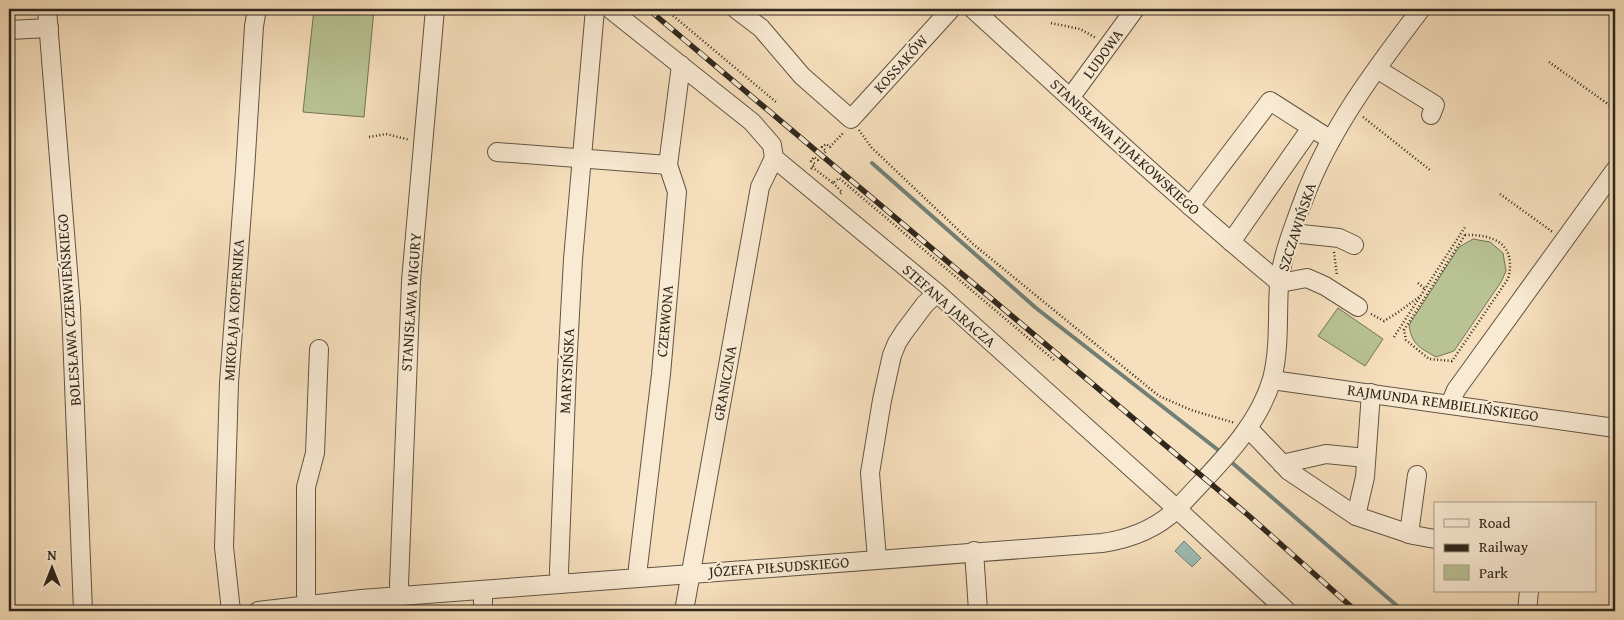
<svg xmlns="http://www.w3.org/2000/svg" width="1624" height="620" font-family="'Gentium Book Plus',serif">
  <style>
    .green { fill: #b8c293; stroke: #747458 }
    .water { fill: #9dbcb4; stroke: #718077 }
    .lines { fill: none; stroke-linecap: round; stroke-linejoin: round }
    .stream { stroke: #718077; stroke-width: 4 }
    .minor-casing { stroke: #615544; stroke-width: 20 }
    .path { stroke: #2f271c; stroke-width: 2.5; stroke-dasharray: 1 2.5; stroke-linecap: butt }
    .minor { stroke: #f9ead3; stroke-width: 18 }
    .rail-casing { stroke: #2f271c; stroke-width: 5.5 }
    .rail { stroke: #f9ead3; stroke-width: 4; stroke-dasharray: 11; stroke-linecap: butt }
    .labels { text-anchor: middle; stroke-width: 4.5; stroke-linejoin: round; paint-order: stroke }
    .street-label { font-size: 15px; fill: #2f271c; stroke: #f9ead3 }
  </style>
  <rect width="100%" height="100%" fill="#f6dfbc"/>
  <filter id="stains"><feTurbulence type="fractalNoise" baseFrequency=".004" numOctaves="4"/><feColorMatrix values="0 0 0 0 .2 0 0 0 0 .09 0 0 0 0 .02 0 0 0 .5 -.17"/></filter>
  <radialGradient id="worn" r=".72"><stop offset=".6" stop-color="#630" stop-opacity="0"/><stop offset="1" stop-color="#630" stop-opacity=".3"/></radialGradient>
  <g class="green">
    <polygon points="314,9 374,9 364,117 303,112"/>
    <path d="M 1473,239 L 1490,242 L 1503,253 L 1506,271 L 1501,282 L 1454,351 L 1436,357 C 1419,347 1412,345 1409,325 L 1459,247 Z"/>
    <polygon points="1338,308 1383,339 1365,366 1318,336"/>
  </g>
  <polygon class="water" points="1184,541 1201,558 1192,567 1175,551"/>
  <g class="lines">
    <g class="stream">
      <polyline points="872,163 1036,308 1222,453"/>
      <polyline points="1229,460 1403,611"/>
    </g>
    <g class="minor-casing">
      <g id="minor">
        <polyline points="47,9 71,308 83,611"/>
        <polyline points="610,9 752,122 772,145 774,158 937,293 1177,509 1287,611"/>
        <polyline points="736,9 761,28 802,76 851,119 951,9"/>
        <path d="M 973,9 C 1074,101 1174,195 1280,283 L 1307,278 L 1325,286 L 1358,307"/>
        <polyline points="9,30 49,28"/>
        <polyline points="1377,69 1435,105 1431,115"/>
        <polyline points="1070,98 1135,9"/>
        <polyline points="497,152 668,165"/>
        <polyline points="1190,206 1270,101 1331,140"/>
        <polyline points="1292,233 1339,238 1354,245"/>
        <polyline points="1231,242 1311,128"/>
        <polyline points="1272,380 1615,428"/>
        <polyline points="1450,404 1456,390 1615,170"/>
        <polyline points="1248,428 1289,471 1356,516 1413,535 1435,539"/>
        <polyline points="1282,464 1326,454 1366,458"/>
        <polyline points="1356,516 1365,477 1371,393"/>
        <polyline points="1409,534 1417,475"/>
        <polyline points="974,551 978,611"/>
        <polyline points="877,559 870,473 882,400 892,355 897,343 904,332 925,304 937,293"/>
        <polyline points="638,578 638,567 661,374 677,192 668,165 681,65"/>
        <polyline points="560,584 559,571 567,369 573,259 595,9"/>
        <polyline points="400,596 399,584 411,281 435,9"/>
        <polyline points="308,605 306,594 306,487 315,453 319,349"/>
        <polyline points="231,611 224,547 229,383 245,171 254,26 257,9"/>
        <path d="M 258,611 L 361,599 L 1102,543 C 1130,539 1156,529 1177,509 C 1212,470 1257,431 1272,379 C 1280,348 1277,316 1279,285 C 1281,258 1294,226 1303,201 C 1329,130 1376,68 1421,9"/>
        <polyline points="483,611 483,590"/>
        <polyline points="684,611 760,187 774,158"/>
        <polyline points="1527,611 1529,591"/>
      </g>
    </g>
    <g class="path">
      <polyline points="665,9 776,102"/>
      <polyline points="1051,23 1080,29 1096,38"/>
      <polyline points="1549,62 1615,109"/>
      <polyline points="1363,117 1430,170"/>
      <polyline points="859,130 871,147 973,244 1159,396 1191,410 1235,423"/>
      <polyline points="369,137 386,134 410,140"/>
      <polyline points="812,167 833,183 839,178 1054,360"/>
      <polyline points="811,169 815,164 811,161 814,157 818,160 826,151 822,147 826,144 830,147 844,132"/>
      <polyline points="833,183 842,192 840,194"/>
      <polyline points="1500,194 1554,233"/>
      <path d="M 1465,235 C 1495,234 1517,245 1508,279 L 1452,361 L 1429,359 L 1406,340 L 1404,330 Z"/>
      <polyline points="1334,252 1337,276"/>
      <polyline points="1418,283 1425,289"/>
      <polyline points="1371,314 1384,321 1397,313 1419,297"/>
      <polyline points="1394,337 1465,227"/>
      <polyline points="9,589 11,611"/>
    </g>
    <use href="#minor" class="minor"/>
    <g class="rail-casing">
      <polyline id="rail" points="648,9 1248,515 1356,611"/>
    </g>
    <use href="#rail" class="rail"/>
  </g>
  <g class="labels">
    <g class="street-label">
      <text transform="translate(1103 54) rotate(-54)" y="5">LUDOWA</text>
      <text transform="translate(901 64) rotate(-48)" y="5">KOSSAKÓW</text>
      <text transform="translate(1125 147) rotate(42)" y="5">STANISŁAWA FIJAŁKOWSKIEGO</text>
      <text transform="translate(1297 227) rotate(-72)" y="5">SZCZAWIŃSKA</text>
      <text transform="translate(411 302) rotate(-86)" y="5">STANISŁAWA WIGURY</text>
      <text transform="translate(949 306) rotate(41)" y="5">STEFANA JARACZA</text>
      <text transform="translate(69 310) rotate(-94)" y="5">BOLESŁAWA CZERWIEŃSKIEGO</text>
      <text transform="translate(234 310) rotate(-86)" y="5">MIKOŁAJA KOPERNIKA</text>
      <text transform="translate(665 321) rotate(-85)" y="5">CZERWONA</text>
      <text transform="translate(567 371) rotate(-87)" y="5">MARYSIŃSKA</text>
      <text transform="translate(725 383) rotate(-80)" y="5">GRANICZNA</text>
      <text transform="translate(1443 403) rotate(8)" y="5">RAJMUNDA REMBIELIŃSKIEGO</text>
      <text transform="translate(779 567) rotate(-4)" y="5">JÓZEFA PIŁSUDSKIEGO</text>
    </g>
  </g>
  <rect width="1624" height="620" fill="none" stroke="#f6dfbc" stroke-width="30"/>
  <rect x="10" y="10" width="1604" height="600" fill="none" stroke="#2f271c" stroke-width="2.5"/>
  <rect x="15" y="15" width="1594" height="590" fill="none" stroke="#2f271c"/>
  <rect x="1434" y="502" width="162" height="90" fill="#f9ead3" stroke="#a89c8a"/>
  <rect x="1444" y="519" width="25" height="8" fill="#f9ead3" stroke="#a89c8a"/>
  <text x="1479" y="528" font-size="15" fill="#2f271c">Road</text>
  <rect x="1444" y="544" width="25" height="8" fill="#2f271c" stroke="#a89c8a"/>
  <text x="1479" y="552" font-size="15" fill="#2f271c">Railway</text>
  <rect x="1444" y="565" width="25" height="15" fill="#b8c293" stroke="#a89c8a"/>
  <text x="1479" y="578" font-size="15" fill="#2f271c">Park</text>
  <g transform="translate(52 568)" stroke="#f9ead3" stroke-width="4" paint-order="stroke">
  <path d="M0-4L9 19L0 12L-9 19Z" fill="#2f271c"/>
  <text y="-8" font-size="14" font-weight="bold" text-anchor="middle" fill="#2f271c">N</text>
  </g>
  <rect width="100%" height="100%" filter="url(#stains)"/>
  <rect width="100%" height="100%" fill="url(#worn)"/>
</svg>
